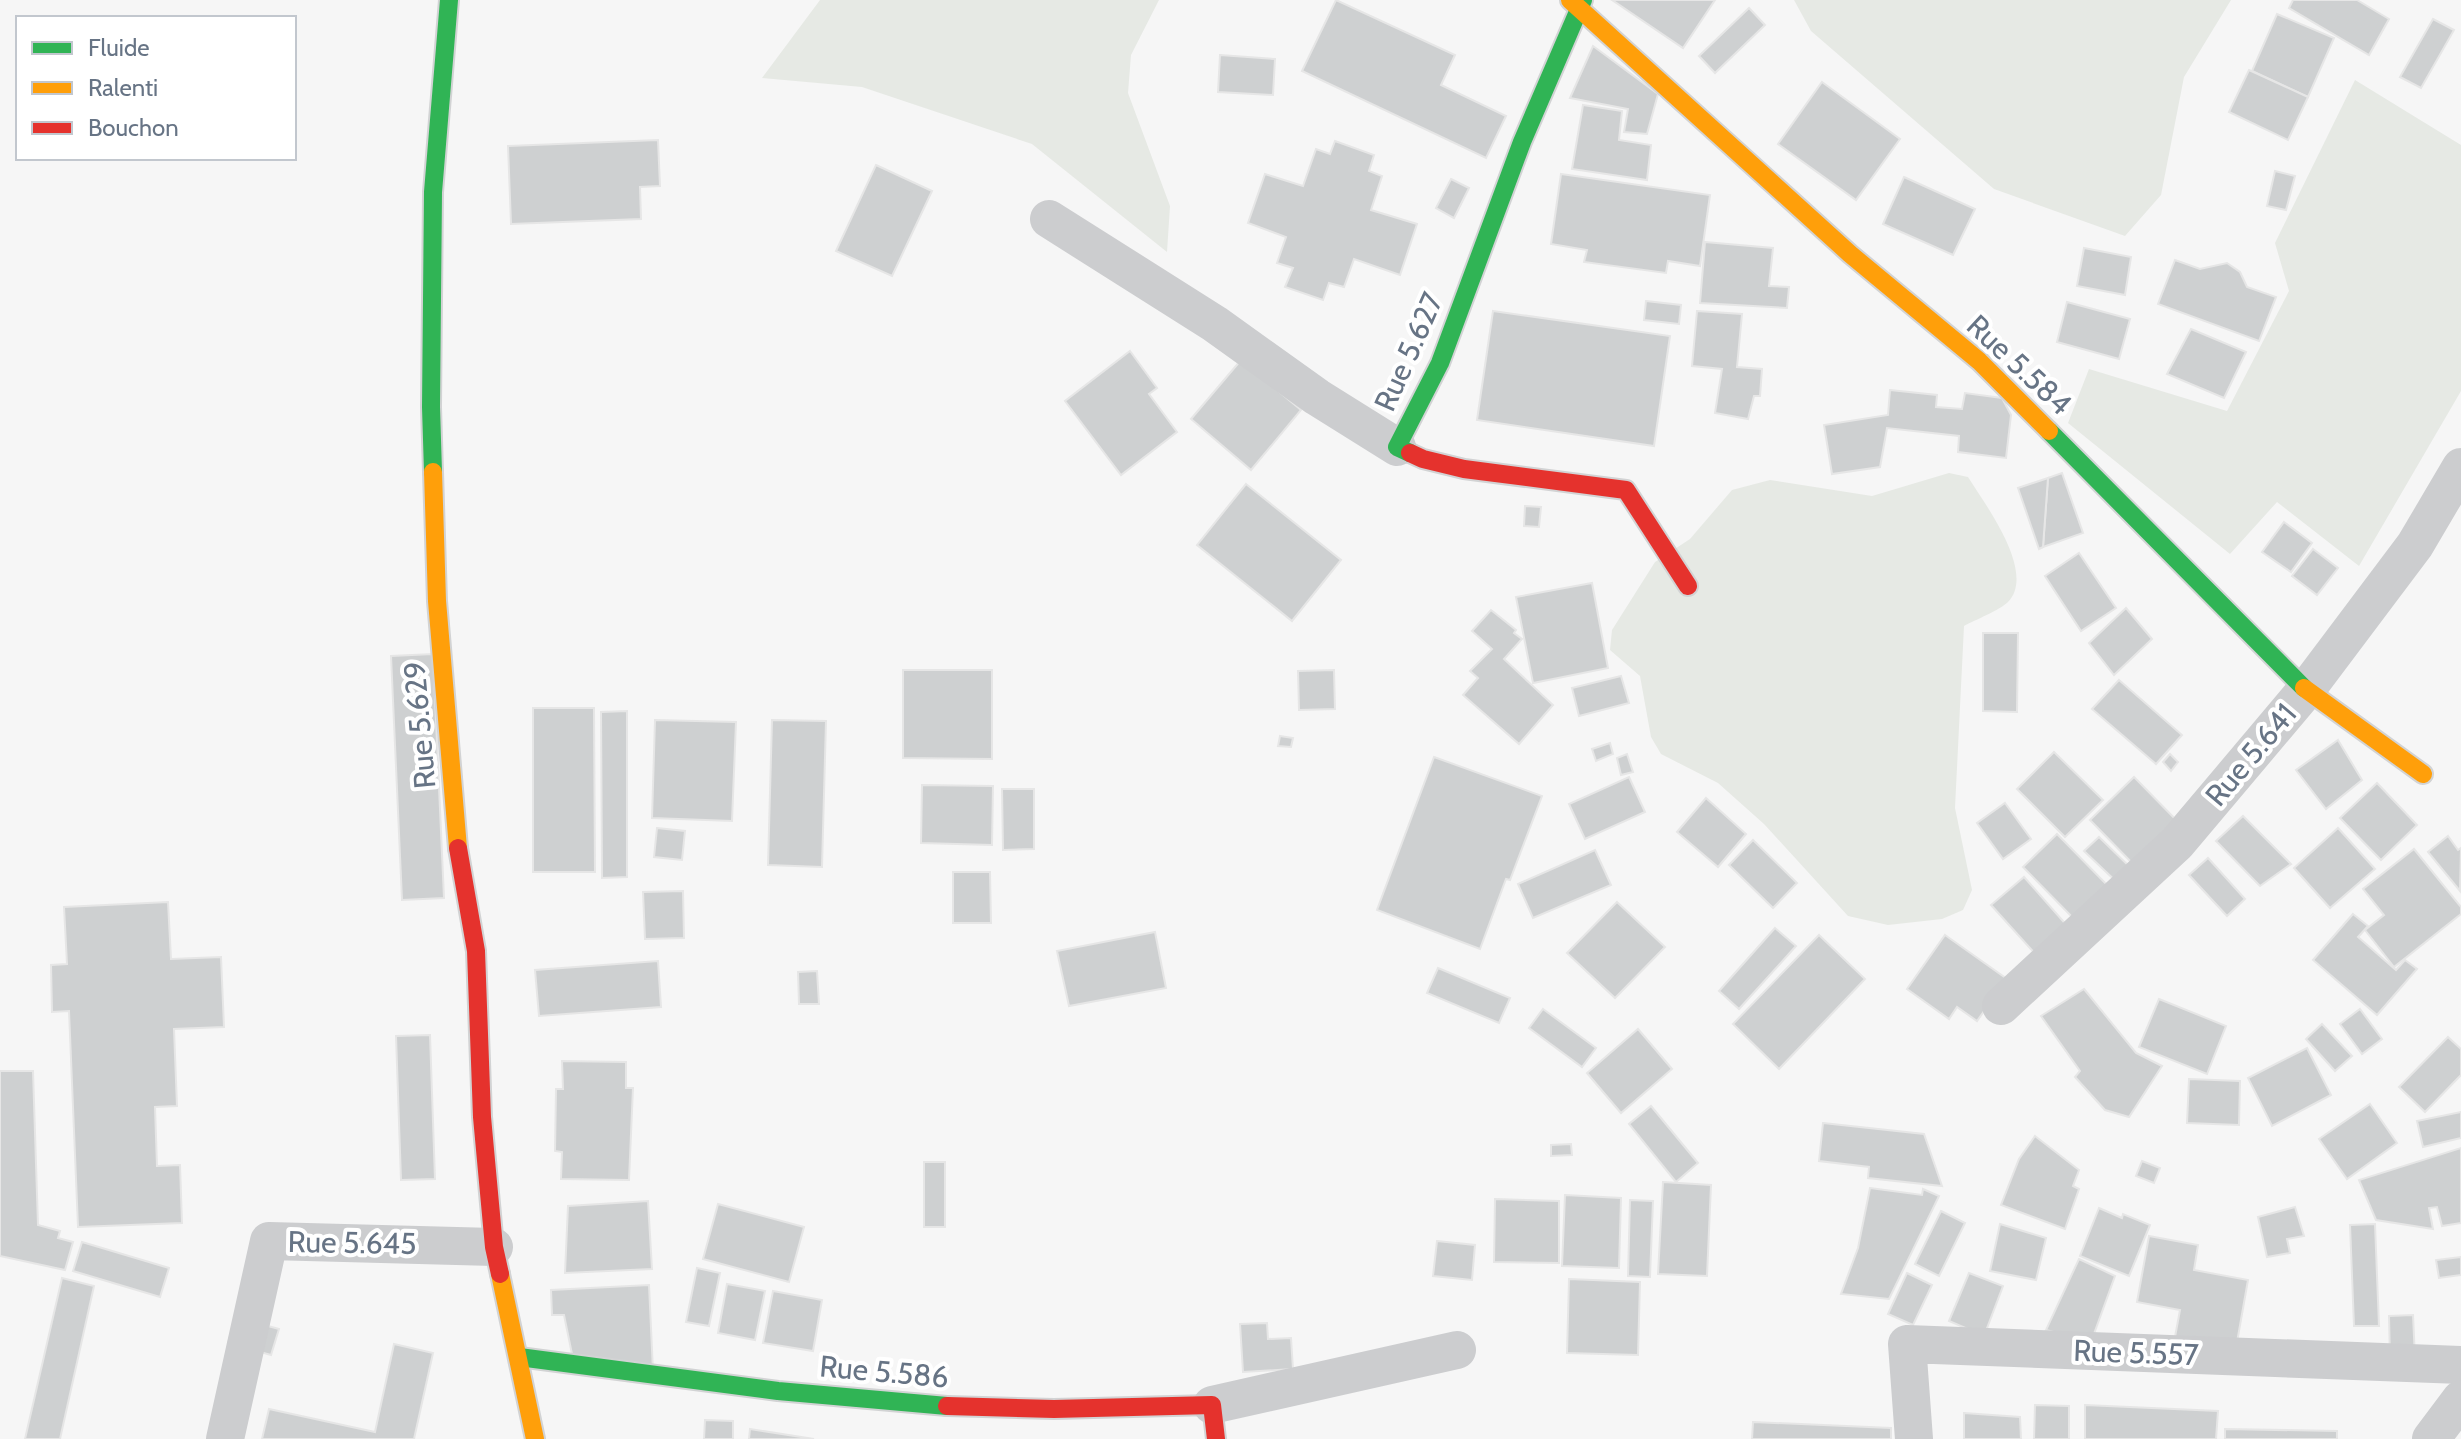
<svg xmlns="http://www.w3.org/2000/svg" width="2461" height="1439" font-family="Cabin,sans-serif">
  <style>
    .green { fill: #e6e9e4 }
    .building { fill: #ced0d1; stroke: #e6e6e6; stroke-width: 2 }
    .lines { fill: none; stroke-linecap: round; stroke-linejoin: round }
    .fast-casing { stroke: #d2d3d4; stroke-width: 22 }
    .slow-casing { stroke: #d2d3d4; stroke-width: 22 }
    .jam-casing { stroke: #d2d3d4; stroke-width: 22 }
    .street { stroke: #cccdcf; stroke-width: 38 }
    .fast { stroke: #30b455; stroke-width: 18 }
    .slow { stroke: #ff9f0a; stroke-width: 18 }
    .jam { stroke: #e5322d; stroke-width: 18 }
    .labels { text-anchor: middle; stroke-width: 8; stroke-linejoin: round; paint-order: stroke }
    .street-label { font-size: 30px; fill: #677485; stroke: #fff }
  </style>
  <rect width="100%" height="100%" fill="#f6f6f6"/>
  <g class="green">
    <polygon points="820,0 1159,0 1131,55 1128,93 1170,206 1167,252 1032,144 862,87 762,78"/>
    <polygon points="1794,0 2231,0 2184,77 2161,195 2125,236 1994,189 1811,31"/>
    <polygon points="2355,80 2461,145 2461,391 2359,566 2277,502 2230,554 2068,423 2089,369 2227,411 2289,291 2275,243"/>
    <path d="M 1949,473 L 1968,477 C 1984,503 2037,572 2008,602 C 2000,610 1975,620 1964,626 L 1955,808 L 1972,890 L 1963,910 L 1942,919 L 1888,925 L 1848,916 L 1764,824 L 1718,783 L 1661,754 L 1651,737 L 1640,676 L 1610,650 L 1612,630 L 1655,562 L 1690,539 L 1732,490 L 1770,480 L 1872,496 Z"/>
  </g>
  <g class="building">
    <polygon points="1336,0 1455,55 1441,85 1506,116 1486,158 1302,71"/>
    <polygon points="1612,0 1715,0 1683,48"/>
    <polygon points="2293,0 2357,0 2389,19 2369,55 2289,8"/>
    <polygon points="1749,8 1765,25 1715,73 1699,56"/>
    <polygon points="2277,14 2334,38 2308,97 2252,71"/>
    <polygon points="2433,19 2454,30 2421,88 2400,77"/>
    <polygon points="1593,46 1658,94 1647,134 1624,132 1628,109 1570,98"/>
    <polygon points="1220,55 1275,59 1273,95 1218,92"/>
    <polygon points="2249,70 2308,97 2288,140 2229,112"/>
    <polygon points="1822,82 1900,139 1856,200 1778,144"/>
    <polygon points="1583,105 1622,111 1619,140 1651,145 1647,180 1572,169"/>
    <polygon points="658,140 660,186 640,187 641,219 511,224 508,146"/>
    <polygon points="1335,141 1374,155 1369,171 1382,176 1371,210 1417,224 1400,275 1354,259 1344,287 1329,283 1323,300 1285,287 1293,268 1277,263 1286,237 1248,223 1265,174 1303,186 1316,149 1330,154"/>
    <polygon points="876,165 932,191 892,276 836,251"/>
    <polygon points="2275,171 2295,176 2286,210 2267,206"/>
    <polygon points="1561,174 1710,195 1700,266 1668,261 1666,273 1584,262 1587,250 1551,244"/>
    <polygon points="1904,177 1975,209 1953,255 1883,224"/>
    <polygon points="1451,179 1469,188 1454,218 1436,208"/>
    <polygon points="1705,242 1773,248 1769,286 1789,287 1787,308 1700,303"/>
    <polygon points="2084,248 2131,257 2125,295 2077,286"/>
    <polygon points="2175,260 2200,269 2227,263 2240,272 2247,287 2276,297 2259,341 2158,304"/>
    <polygon points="1646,301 1681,305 1679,324 1644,320"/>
    <polygon points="2067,302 2130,319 2119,359 2057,342"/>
    <polygon points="1493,311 1670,336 1654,446 1477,420"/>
    <polygon points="1697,311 1742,314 1737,367 1762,369 1760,396 1754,396 1748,419 1715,413 1722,369 1692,366"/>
    <polygon points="2191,329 2246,352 2224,398 2167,374"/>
    <polygon points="1130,351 1157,388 1149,394 1177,432 1121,475 1065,401"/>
    <polygon points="1241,360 1301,410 1251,470 1191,419"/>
    <polygon points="1890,390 1937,395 1936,407 1962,409 1965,393 2002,398 2011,415 2006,458 1958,452 1959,436 1887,428 1880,467 1832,474 1824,425 1888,415"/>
    <polygon points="2062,473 2083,533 2043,547 2048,478"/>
    <polygon points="2048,478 2043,547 2039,549 2018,488"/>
    <polygon points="1246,484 1341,560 1292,621 1197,545"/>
    <polygon points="1525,506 1541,507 1539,527 1524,526"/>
    <polygon points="2284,522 2312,543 2291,572 2262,552"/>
    <polygon points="2313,549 2338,568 2317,595 2292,576"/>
    <polygon points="2079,553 2116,608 2081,631 2045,576"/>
    <polygon points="1592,583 1608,668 1533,683 1516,597"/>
    <polygon points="2126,608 2152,639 2114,675 2089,643"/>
    <polygon points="1491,610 1516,630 1514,633 1522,639 1504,659 1553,705 1519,744 1463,695 1478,678 1470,671 1492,649 1472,631"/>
    <polygon points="1983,633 2018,633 2017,712 1983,711"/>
    <polygon points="433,654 444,898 402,900 391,656"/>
    <polygon points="903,670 992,670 992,759 903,758"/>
    <polygon points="1334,670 1335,709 1299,710 1298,671"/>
    <polygon points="1621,676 1629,703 1579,716 1572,688"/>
    <polygon points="2119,680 2182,735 2156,764 2092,709"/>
    <polygon points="533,708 594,708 595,872 533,872"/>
    <polygon points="627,711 627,877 602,878 601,712"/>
    <polygon points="655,720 736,722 732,821 652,818"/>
    <polygon points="772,720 826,721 822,867 768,865"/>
    <polygon points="1280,736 1293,738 1291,747 1278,746"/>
    <polygon points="2338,740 2362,780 2326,809 2296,770"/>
    <polygon points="1610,743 1613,754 1596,761 1592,749"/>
    <polygon points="2054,752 2103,800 2065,837 2017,789"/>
    <polygon points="1627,754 1633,772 1621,775 1617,758"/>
    <polygon points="2170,754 2178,762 2171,771 2163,762"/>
    <polygon points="1434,757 1542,796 1510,880 1506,879 1480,949 1377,910"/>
    <polygon points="1629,777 1645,812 1585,839 1569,804"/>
    <polygon points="2134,777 2183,827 2139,870 2090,820"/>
    <polygon points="2377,783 2417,825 2381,860 2340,818"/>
    <polygon points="922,785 993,786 992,845 921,843"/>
    <polygon points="1002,789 1034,789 1034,849 1003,850"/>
    <polygon points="1706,798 1746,834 1718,867 1677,832"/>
    <polygon points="2005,803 2031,839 2003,859 1977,823"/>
    <polygon points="2243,816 2291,864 2260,886 2216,841"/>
    <polygon points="657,828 685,831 682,860 654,857"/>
    <polygon points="2338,828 2375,869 2330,908 2294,868"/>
    <polygon points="2057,834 2113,891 2079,924 2023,867"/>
    <polygon points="2448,836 2458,850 2461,848 2460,891 2428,852"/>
    <polygon points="2099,837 2135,872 2122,887 2084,851"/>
    <polygon points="1753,840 1797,883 1773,908 1729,865"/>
    <polygon points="2414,849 2461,907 2461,914 2394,967 2365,930 2384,915 2363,889"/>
    <polygon points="1595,850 1611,885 1533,918 1518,884"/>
    <polygon points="2208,858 2245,899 2227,916 2189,875"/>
    <polygon points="953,872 990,872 991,923 953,923"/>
    <polygon points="2024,877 2070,929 2038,957 1991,905"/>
    <polygon points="683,891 684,938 645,939 643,892"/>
    <polygon points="168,902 171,959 221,957 224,1027 174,1029 177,1106 155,1107 157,1166 180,1165 182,1223 78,1227 69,1011 52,1012 51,965 67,964 64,907"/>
    <polygon points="1617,902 1665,947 1615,998 1567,953"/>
    <polygon points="2353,914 2368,926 2358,937 2396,970 2405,960 2417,969 2377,1015 2313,960"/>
    <polygon points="1775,928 1796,946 1739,1009 1719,991"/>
    <polygon points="1155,932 1166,988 1069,1006 1057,951"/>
    <polygon points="1819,935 1865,979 1779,1069 1733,1024"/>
    <polygon points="1945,935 2007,979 1977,1021 1957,1007 1949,1019 1907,989"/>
    <polygon points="658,961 661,1007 539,1016 535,970"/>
    <polygon points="1438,968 1510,998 1499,1023 1427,993"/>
    <polygon points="817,971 819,1004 799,1004 798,972"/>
    <polygon points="2084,989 2136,1053 2162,1066 2129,1117 2105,1110 2075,1077 2080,1071 2041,1016"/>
    <polygon points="2159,999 2226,1026 2207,1074 2139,1047"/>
    <polygon points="1543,1009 1596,1048 1582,1067 1529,1028"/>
    <polygon points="2360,1009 2382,1039 2362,1054 2340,1024"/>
    <polygon points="2322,1024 2352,1056 2335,1071 2306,1039"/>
    <polygon points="1638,1029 1672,1069 1621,1113 1587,1073"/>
    <polygon points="430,1035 435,1179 401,1180 396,1036"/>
    <polygon points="2448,1037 2461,1049 2461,1075 2425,1112 2399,1087"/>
    <polygon points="2307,1048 2331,1095 2272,1126 2248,1078"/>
    <polygon points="562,1061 626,1062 626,1088 633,1088 629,1180 561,1179 562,1152 555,1151 556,1089 563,1089"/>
    <polygon points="0,1071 33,1071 38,1225 60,1231 58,1238 73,1242 65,1270 0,1256"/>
    <polygon points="2189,1079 2240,1081 2239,1125 2187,1123"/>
    <polygon points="2370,1104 2397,1143 2347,1179 2319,1139"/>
    <polygon points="1651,1106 1698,1163 1676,1182 1629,1124"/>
    <polygon points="2461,1112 2461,1138 2423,1147 2417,1121"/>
    <polygon points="1823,1123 1924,1134 1942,1186 1868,1178 1869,1167 1819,1161"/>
    <polygon points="2035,1136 2079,1170 2073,1186 2079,1189 2065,1229 2001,1205 2019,1159"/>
    <polygon points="1571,1144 1572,1155 1551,1156 1551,1145"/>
    <polygon points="2461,1148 2461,1223 2442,1226 2437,1207 2429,1208 2433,1229 2376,1220 2359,1180"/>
    <polygon points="2142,1161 2160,1168 2154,1183 2136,1176"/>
    <rect x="924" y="1162" width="21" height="65"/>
    <polygon points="1663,1182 1711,1185 1707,1276 1658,1274"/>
    <polygon points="1870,1188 1922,1195 1923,1189 1939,1196 1889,1299 1841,1294 1858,1248"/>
    <polygon points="1565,1195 1621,1198 1619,1268 1562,1266"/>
    <polygon points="1495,1199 1559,1201 1559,1263 1494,1262"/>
    <polygon points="1630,1200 1653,1201 1650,1277 1628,1276"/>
    <polygon points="648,1201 652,1269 565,1273 568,1206"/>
    <polygon points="718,1204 804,1227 789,1282 703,1259"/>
    <polygon points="2295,1207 2304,1236 2287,1239 2290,1253 2267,1257 2258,1217"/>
    <polygon points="2099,1208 2122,1218 2123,1214 2150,1225 2129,1276 2080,1256"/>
    <polygon points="1941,1211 1965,1223 1939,1276 1915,1264"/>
    <polygon points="2000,1224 2046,1238 2036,1280 1990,1271"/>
    <polygon points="2375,1224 2379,1326 2354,1326 2350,1225"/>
    <polygon points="2149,1236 2198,1245 2194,1270 2248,1280 2236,1348 2175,1337 2180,1310 2137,1302"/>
    <polygon points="1437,1241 1475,1245 1472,1280 1433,1276"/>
    <polygon points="82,1242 169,1268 160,1297 73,1271"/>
    <polygon points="2461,1257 2461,1275 2439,1278 2436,1260"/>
    <polygon points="2079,1259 2115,1276 2091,1342 2046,1330"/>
    <polygon points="697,1268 720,1273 709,1326 686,1322"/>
    <polygon points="1907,1273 1932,1285 1913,1325 1888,1314"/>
    <polygon points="1969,1273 2003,1286 1984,1336 1949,1321"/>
    <polygon points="62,1278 94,1286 60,1439 25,1439"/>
    <polygon points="1569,1279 1640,1282 1638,1355 1567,1353"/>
    <polygon points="727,1284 765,1291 755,1340 718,1333"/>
    <polygon points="649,1285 653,1371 573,1359 564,1315 552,1315 551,1290"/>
    <polygon points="773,1291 822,1300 813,1351 763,1343"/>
    <polygon points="2413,1315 2415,1358 2390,1359 2389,1316"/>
    <polygon points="235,1317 279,1329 271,1355 228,1343"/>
    <polygon points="1267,1323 1268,1339 1291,1338 1293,1369 1243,1372 1240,1324"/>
    <polygon points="394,1344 433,1353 414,1439 262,1439 269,1409 375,1432"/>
    <polygon points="2035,1405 2069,1406 2069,1439 2034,1439"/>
    <polygon points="2085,1405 2218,1411 2216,1439 2085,1439"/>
    <polygon points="1964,1413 2020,1417 2021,1439 1964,1439"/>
    <polygon points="705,1420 733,1421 733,1439 704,1439"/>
    <polygon points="1753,1422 1891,1428 1891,1439 1752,1439"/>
    <polygon points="750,1429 814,1439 749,1439"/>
    <polygon points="2225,1429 2337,1431 2337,1439 2225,1439"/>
  </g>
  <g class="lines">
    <g class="fast-casing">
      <g id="fast">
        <polyline points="2049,431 2304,688"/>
        <polyline points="1410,453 1397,447 1440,363 1522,142 1583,0"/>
        <polyline points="433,472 431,407 433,192 449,0"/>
        <polyline points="519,1357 778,1391 947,1406"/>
      </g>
    </g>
    <g class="slow-casing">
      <g id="slow">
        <polyline points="1570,0 1850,254 1979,361 2049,431"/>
        <polyline points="433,472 437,601 458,848"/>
        <polyline points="2304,688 2423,774"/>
        <polyline points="500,1274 535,1439"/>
      </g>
    </g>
    <g class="jam-casing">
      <g id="jam">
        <polyline points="1410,453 1423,459 1464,469 1626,490 1688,586"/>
        <polyline points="458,848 476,951 482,1117 494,1247 500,1274"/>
        <polyline points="947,1406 1054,1409 1212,1405 1216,1439"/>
      </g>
    </g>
    <g class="street">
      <polyline points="1049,219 1215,324 1317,397 1397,447"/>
      <polyline points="2001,1006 2177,843 2306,690 2415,545 2461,467"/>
      <polyline points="1212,1405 1457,1350"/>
      <polyline points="225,1439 269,1241 494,1247"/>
      <polyline points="1914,1439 1907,1344 2461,1365"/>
      <polyline points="2431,1439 2461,1399"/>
    </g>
    <use href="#fast" class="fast"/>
    <use href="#slow" class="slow"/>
    <use href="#jam" class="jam"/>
  </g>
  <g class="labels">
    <g class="street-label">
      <text transform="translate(1409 352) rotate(-66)" y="10">Rue 5.627</text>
      <text transform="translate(2019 365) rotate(43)" y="10">Rue 5.584</text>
      <text transform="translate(420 725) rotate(-95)" y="10">Rue 5.629</text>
      <text transform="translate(2251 755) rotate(-50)" y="10">Rue 5.641</text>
      <text transform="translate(352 1243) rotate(1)" y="10">Rue 5.645</text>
      <text transform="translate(2136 1353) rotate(2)" y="10">Rue 5.557</text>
      <text transform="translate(884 1372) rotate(5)" y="10">Rue 5.586</text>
    </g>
  </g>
  <rect x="16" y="16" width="280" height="144" fill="#ffffff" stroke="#c2c7ce" stroke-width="2"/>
  <rect x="32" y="42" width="40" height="12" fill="#30b455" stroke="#c2c7ce" stroke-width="2"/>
  <text x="88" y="56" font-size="24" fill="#677485">Fluide</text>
  <rect x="32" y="82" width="40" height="12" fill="#ff9f0a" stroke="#c2c7ce" stroke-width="2"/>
  <text x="88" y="96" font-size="24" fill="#677485">Ralenti</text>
  <rect x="32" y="122" width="40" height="12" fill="#e5322d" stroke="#c2c7ce" stroke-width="2"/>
  <text x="88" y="136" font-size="24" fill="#677485">Bouchon</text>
</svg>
